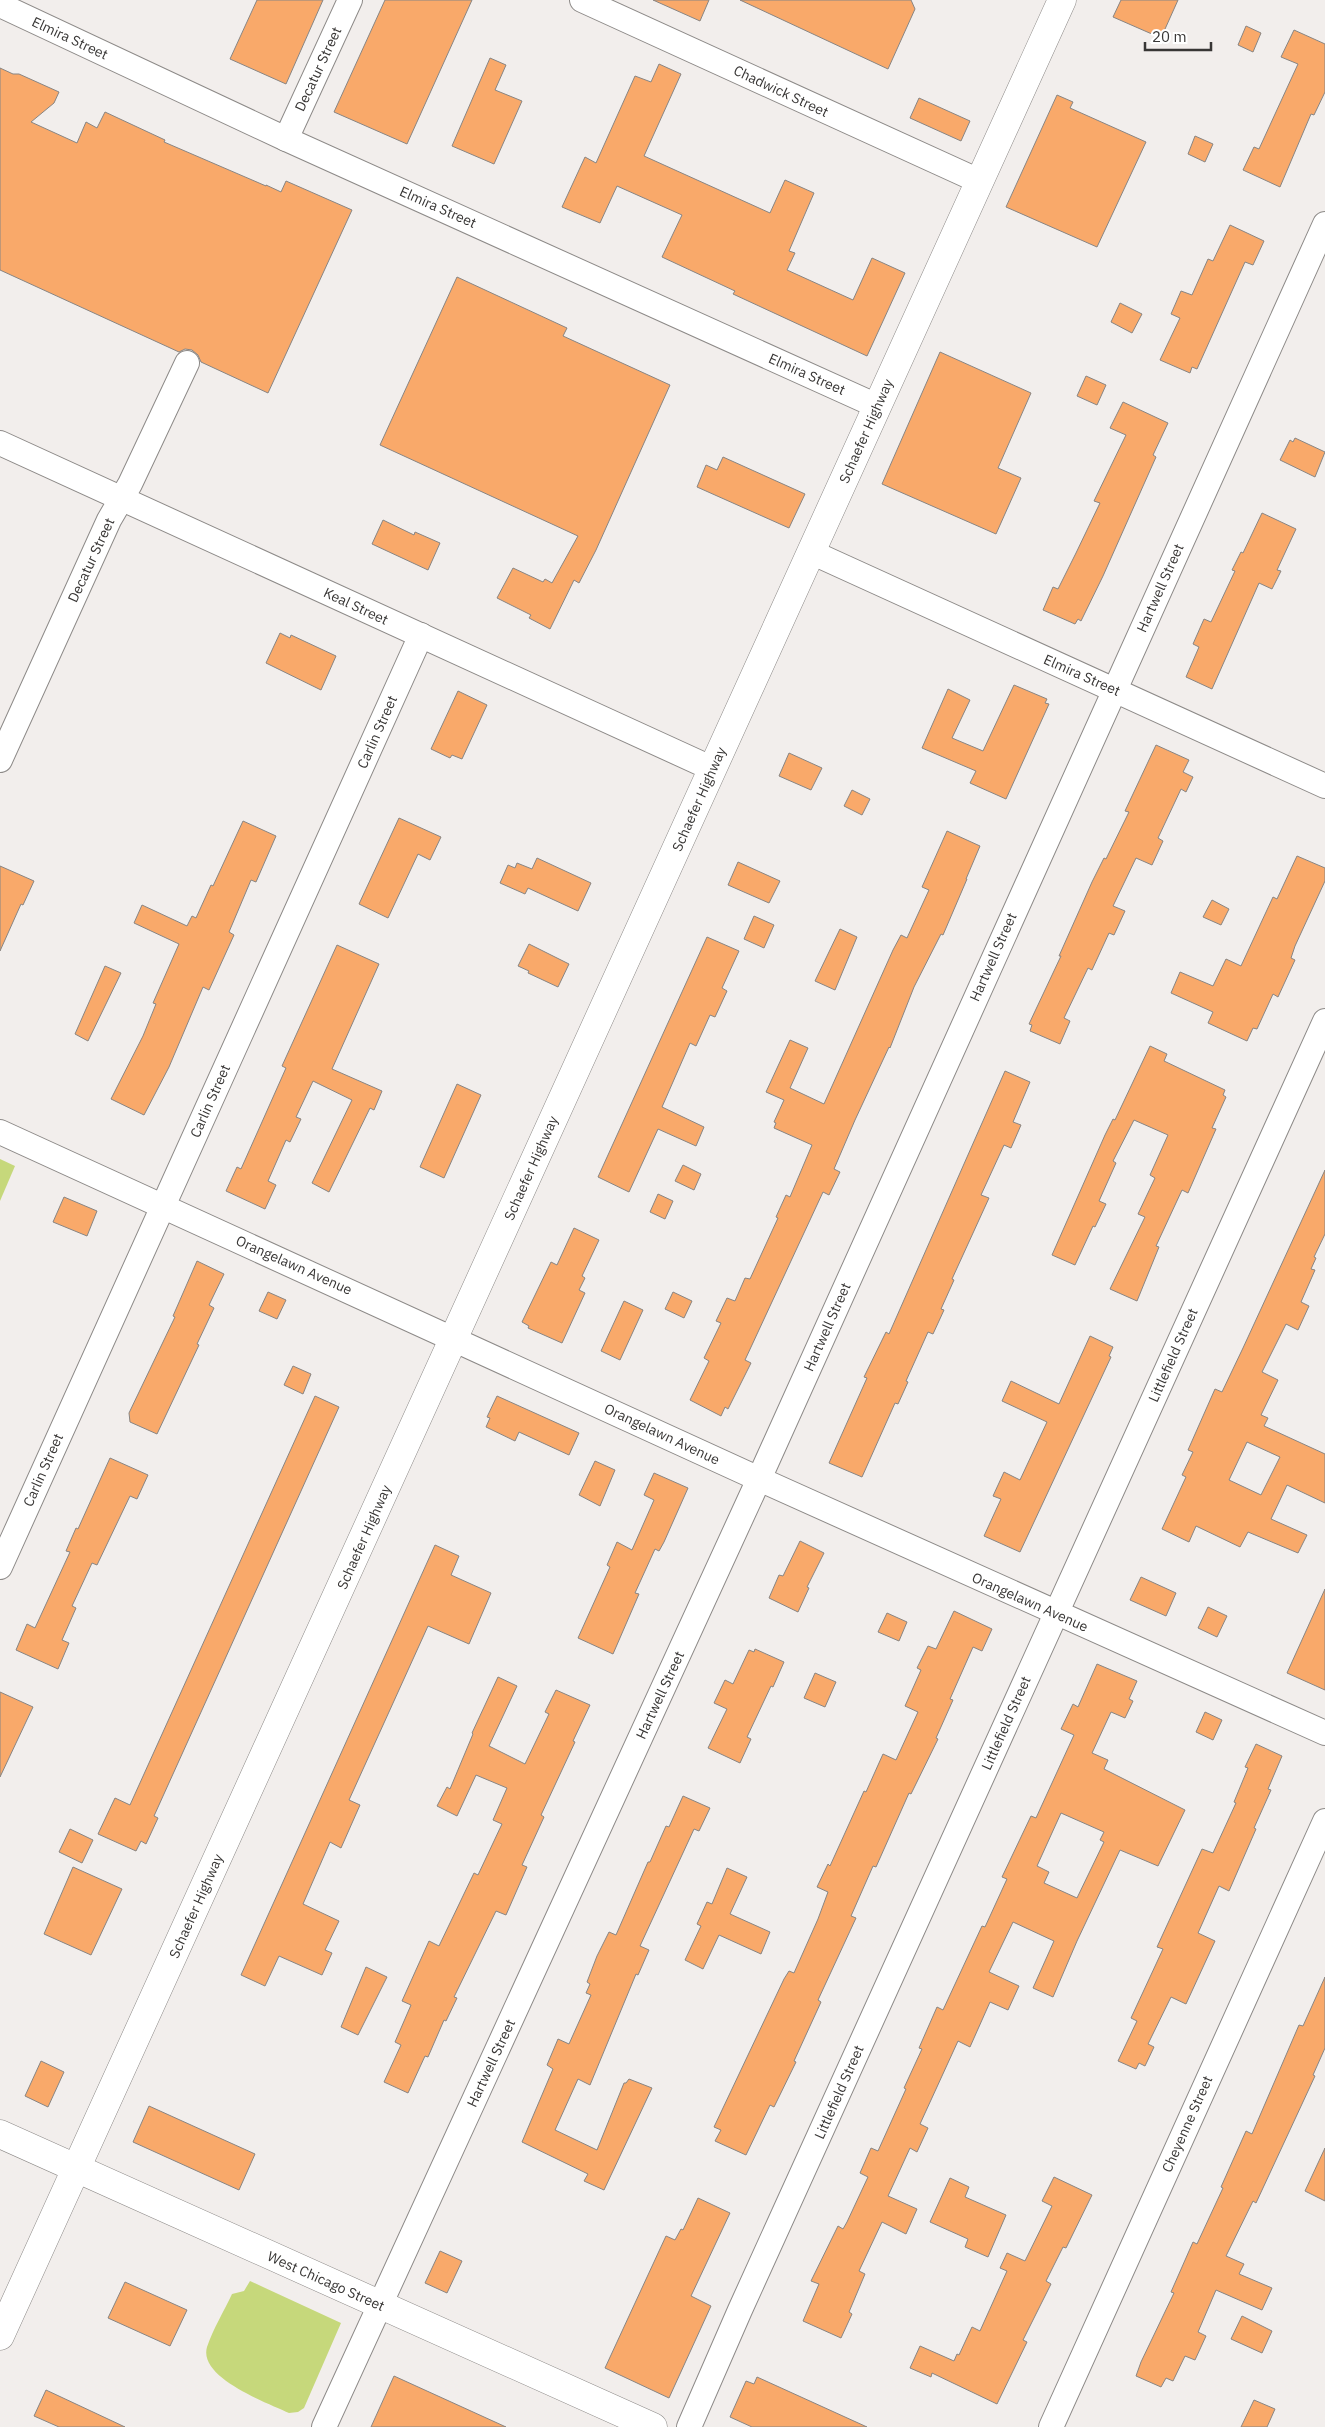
<svg xmlns="http://www.w3.org/2000/svg" width="1325" height="2427" font-family="'IBM Plex Sans',sans-serif">
  <style>
    .green { fill: #c6d87b }
    .building { fill: #f9a96a; stroke: #888583; fill-rule: evenodd }
    .lines { fill: none; stroke-linecap: round; stroke-linejoin: round }
    .street-casing { stroke: #8d8a88; stroke-width: 26 }
    .secondary-casing { stroke: #8d8a88; stroke-width: 29 }
    .street { stroke: #fff; stroke-width: 24 }
    .secondary { stroke: #fff; stroke-width: 28 }
    .labels { text-anchor: middle; stroke-width: 4; stroke-linejoin: round; paint-order: stroke }
    .street-label { font-size: 14px; fill: #383635; stroke: #fff }
  </style>
  <rect width="100%" height="100%" fill="#f2eeec"/>
  <g class="green">
    <polygon points="0,1159 15,1166 0,1201"/>
    <path d="M 250,2281 L 341,2323 L 304,2408 L 298,2412 L 289,2413 C 268,2403 198,2378 207,2347 C 213,2329 224,2311 232,2294 L 244,2291 Z"/>
  </g>
  <g class="building">
    <polygon points="257,0 323,0 286,84 230,59"/>
    <polygon points="385,0 472,0 407,144 334,112"/>
    <polygon points="653,0 709,0 700,21"/>
    <polygon points="740,0 911,0 915,9 888,69"/>
    <polygon points="1121,0 1178,0 1161,38 1113,17"/>
    <polygon points="1246,26 1261,33 1253,52 1238,45"/>
    <polygon points="1294,30 1325,44 1325,92 1314,115 1311,114 1280,187 1243,170 1254,147 1259,149 1298,64 1281,57"/>
    <polygon points="490,58 506,65 495,90 522,101 494,164 452,146"/>
    <polygon points="659,64 681,74 644,156 770,213 785,180 814,193 789,251 795,253 787,270 853,300 872,258 905,273 867,356 733,294 735,291 662,257 682,215 617,186 600,223 562,207 585,157 596,163 635,76 651,82"/>
    <polygon points="0,68 13,74 19,74 59,92 54,103 31,122 77,143 86,122 97,128 105,112 165,140 164,142 266,186 266,185 281,192 286,181 352,210 268,393 201,362 198,355 192,350 185,349 179,352 0,270"/>
    <polygon points="1057,95 1073,102 1070,108 1146,142 1097,247 1006,207"/>
    <polygon points="919,98 970,121 961,141 910,118"/>
    <polygon points="1195,136 1213,144 1205,162 1188,154"/>
    <polygon points="1230,225 1264,241 1253,265 1245,262 1197,369 1192,367 1190,373 1160,360 1180,318 1171,314 1181,291 1192,295 1208,259 1213,261"/>
    <polygon points="457,277 567,328 563,336 670,385 596,550 579,583 574,580 550,629 529,618 531,615 497,598 513,568 543,582 545,579 552,583 578,536 380,445"/>
    <polygon points="1120,303 1142,314 1132,333 1111,322"/>
    <polygon points="940,352 1031,393 998,468 1021,478 996,534 882,484"/>
    <polygon points="1086,376 1106,385 1097,405 1077,396"/>
    <polygon points="1123,402 1168,423 1153,455 1156,457 1103,576 1081,621 1078,619 1075,624 1043,610 1053,587 1058,589 1076,553 1100,503 1094,501 1126,435 1110,428"/>
    <polygon points="1295,438 1325,452 1315,477 1280,460 1290,440 1293,442"/>
    <polygon points="723,457 805,494 789,528 697,487 706,465 717,470"/>
    <polygon points="1262,513 1296,529 1277,570 1281,571 1272,589 1259,583 1212,689 1186,677 1199,647 1193,644 1204,619 1211,622 1235,571 1232,570 1241,552 1243,553"/>
    <polygon points="383,520 414,535 415,532 440,543 428,570 372,544"/>
    <polygon points="280,633 290,638 291,635 336,656 321,690 266,663"/>
    <polygon points="1014,685 1047,699 1045,703 1049,704 1006,799 970,783 976,771 922,748 948,689 970,700 952,738 983,751"/>
    <polygon points="458,691 487,705 462,759 452,755 450,758 431,749"/>
    <polygon points="1156,745 1189,760 1183,772 1193,777 1186,792 1181,789 1158,838 1163,841 1152,865 1136,858 1113,906 1125,911 1114,935 1109,933 1092,970 1088,968 1064,1018 1070,1021 1060,1044 1030,1031 1032,1025 1029,1024 1061,956 1059,956 1092,882 1104,858 1106,859 1129,812 1125,811"/>
    <polygon points="789,753 822,768 811,790 779,776"/>
    <polygon points="852,790 870,799 862,815 844,806"/>
    <polygon points="399,818 441,837 430,860 418,854 388,918 359,904"/>
    <polygon points="243,821 276,836 256,882 251,880 229,932 234,935 209,990 203,987 169,1067 144,1115 111,1099 143,1036 156,1004 153,1003 179,944 134,923 142,905 187,926 192,916 196,918 211,885 213,886"/>
    <polygon points="947,831 980,846 966,879 967,879 943,935 941,934 914,987 890,1048 889,1047 855,1120 834,1169 840,1172 829,1195 823,1192 745,1360 751,1363 728,1409 725,1407 721,1416 690,1400 709,1361 704,1358 721,1323 716,1321 727,1298 735,1301 745,1278 750,1279 778,1218 776,1217 786,1195 790,1197 812,1145 774,1128 776,1123 774,1122 784,1100 766,1092 790,1040 808,1048 790,1088 824,1104 893,950 901,935 907,938 929,890 922,887"/>
    <polygon points="1297,856 1325,868 1325,881 1295,946 1291,958 1295,960 1278,997 1273,994 1257,1029 1253,1028 1247,1041 1208,1023 1213,1012 1171,993 1180,972 1213,986 1226,959 1241,966 1273,897 1277,899"/>
    <polygon points="537,858 591,883 578,911 528,888 525,894 500,883 508,865 515,868 517,863 532,869"/>
    <polygon points="738,862 780,881 769,903 728,885"/>
    <polygon points="0,866 34,881 23,905 21,904 0,951"/>
    <polygon points="1212,900 1229,909 1221,925 1203,917"/>
    <polygon points="754,916 774,925 764,948 744,939"/>
    <polygon points="840,929 857,937 835,990 815,981"/>
    <polygon points="707,937 739,951 722,988 727,991 715,1017 710,1015 696,1046 690,1043 662,1107 704,1127 696,1146 658,1129 629,1192 598,1177"/>
    <polygon points="529,944 569,964 558,987 528,973 529,971 518,966"/>
    <polygon points="337,945 379,964 332,1069 382,1091 374,1110 370,1108 329,1192 312,1183 352,1100 313,1081 296,1117 301,1119 290,1142 286,1140 268,1181 276,1185 265,1209 226,1191 237,1167 241,1169 262,1122 286,1068 282,1066"/>
    <polygon points="105,966 121,973 88,1041 75,1034"/>
    <polygon points="1150,1046 1167,1054 1164,1061 1225,1090 1223,1095 1226,1097 1212,1128 1216,1129 1188,1193 1182,1190 1156,1246 1159,1247 1137,1301 1110,1289 1145,1217 1138,1214 1155,1178 1150,1175 1168,1135 1134,1120 1113,1161 1116,1163 1099,1201 1106,1204 1095,1227 1093,1226 1075,1265 1052,1255 1105,1135 1113,1119 1115,1120"/>
    <polygon points="1005,1071 1030,1082 1013,1122 1021,1125 1011,1148 1004,1145 981,1195 989,1198 952,1279 954,1280 941,1309 944,1310 933,1334 928,1332 906,1381 908,1382 898,1404 895,1403 862,1477 829,1463 867,1378 864,1377 886,1332 889,1334"/>
    <polygon points="457,1084 481,1095 444,1178 420,1167"/>
    <polygon points="683,1165 701,1174 694,1190 675,1181"/>
    <path d="M 1325,1170 L 1325,1234 L 1314,1257 L 1316,1258 L 1311,1269 L 1315,1270 L 1301,1302 L 1309,1306 L 1298,1330 L 1286,1324 L 1262,1372 L 1278,1380 L 1261,1415 L 1268,1418 L 1264,1426 L 1325,1454 L 1325,1503 L 1287,1485 L 1271,1519 L 1307,1535 L 1298,1553 L 1248,1532 L 1240,1547 L 1196,1526 L 1189,1542 L 1162,1529 L 1186,1477 L 1182,1475 L 1193,1452 L 1188,1450 L 1215,1389 L 1222,1392 L 1243,1348 ZM 1247,1442 L 1280,1457 L 1261,1495 L 1229,1480 Z"/>
    <polygon points="658,1194 673,1201 665,1219 650,1212"/>
    <polygon points="64,1197 97,1211 87,1236 53,1222"/>
    <polygon points="574,1228 599,1240 582,1276 585,1278 579,1290 585,1293 562,1343 528,1328 529,1326 522,1322 551,1262 557,1265"/>
    <polygon points="197,1261 224,1274 209,1305 214,1308 197,1344 199,1345 157,1434 130,1422 129,1413 175,1317 173,1316"/>
    <polygon points="268,1292 286,1300 277,1319 259,1311"/>
    <polygon points="673,1292 692,1301 684,1318 665,1309"/>
    <polygon points="624,1301 643,1310 620,1360 601,1351"/>
    <polygon points="1090,1336 1113,1347 1109,1356 1111,1357 1020,1552 984,1536 1001,1499 993,1496 1004,1472 1020,1480 1047,1422 1002,1401 1011,1381 1059,1404"/>
    <polygon points="293,1366 311,1374 303,1394 284,1385"/>
    <polygon points="315,1396 339,1407 154,1816 158,1818 146,1844 141,1841 136,1851 98,1834 115,1798 130,1805"/>
    <polygon points="497,1396 579,1433 569,1455 519,1432 515,1441 486,1427 490,1418 487,1417"/>
    <polygon points="110,1458 148,1475 137,1499 130,1496 97,1565 92,1563 72,1606 76,1608 62,1640 69,1643 58,1669 16,1650 27,1624 35,1628 70,1552 66,1551 76,1528 78,1529"/>
    <polygon points="595,1461 615,1470 600,1506 579,1495"/>
    <polygon points="654,1473 688,1488 664,1542 659,1551 655,1549 635,1593 639,1594 613,1654 578,1638 610,1567 607,1565 617,1542 632,1550 654,1500 644,1495"/>
    <polygon points="800,1541 824,1553 807,1587 809,1588 798,1612 769,1598 779,1575 783,1576"/>
    <polygon points="435,1545 459,1556 451,1575 491,1593 469,1644 428,1626 349,1800 360,1805 341,1848 330,1842 303,1904 339,1921 325,1950 332,1953 322,1975 279,1956 265,1986 241,1975"/>
    <polygon points="1141,1577 1176,1593 1166,1616 1130,1600"/>
    <polygon points="1325,1589 1325,1690 1287,1673"/>
    <polygon points="1208,1607 1227,1616 1217,1637 1198,1628"/>
    <polygon points="954,1611 992,1629 982,1651 973,1647 950,1699 953,1700 936,1738 938,1739 911,1794 909,1793 876,1867 873,1866 851,1916 856,1918 818,2000 821,2002 794,2061 796,2062 774,2107 770,2105 746,2155 715,2141 721,2130 714,2127 784,1979 789,1971 794,1973 818,1919 828,1892 817,1887 828,1864 830,1866 864,1791 866,1792 883,1754 896,1760 918,1712 905,1706 921,1670 917,1668 928,1646 936,1649"/>
    <polygon points="887,1613 907,1622 899,1641 878,1632"/>
    <polygon points="755,1649 784,1662 773,1687 771,1686 747,1737 751,1739 740,1763 708,1748 727,1709 714,1703 725,1680 733,1684 749,1650 754,1652"/>
    <path d="M 1097,1664 L 1137,1681 L 1129,1699 L 1133,1701 L 1125,1718 L 1111,1712 L 1092,1753 L 1108,1760 L 1104,1769 L 1185,1810 L 1158,1866 L 1120,1850 L 1077,1941 L 1053,1997 L 1033,1988 L 1054,1941 L 1013,1922 L 989,1972 L 1019,1986 L 1008,2010 L 990,2002 L 970,2047 L 958,2041 L 920,2124 L 928,2128 L 917,2152 L 910,2148 L 888,2196 L 917,2209 L 906,2234 L 882,2222 L 859,2271 L 865,2274 L 849,2312 L 852,2314 L 841,2338 L 803,2321 L 819,2284 L 811,2281 L 838,2226 L 843,2229 L 847,2222 L 868,2177 L 860,2173 L 871,2148 L 878,2151 L 906,2089 L 904,2088 L 922,2049 L 919,2048 L 937,2007 L 943,2010 L 982,1926 L 985,1927 L 1007,1879 L 1002,1877 L 1031,1816 L 1036,1818 L 1074,1735 L 1061,1729 L 1073,1704 L 1078,1707 ZM 1061,1813 L 1104,1832 L 1100,1840 L 1104,1842 L 1077,1898 L 1044,1883 L 1049,1872 L 1037,1866 Z"/>
    <polygon points="815,1673 836,1682 825,1707 804,1698"/>
    <polygon points="498,1677 517,1686 489,1746 525,1764 549,1714 545,1712 556,1690 590,1705 573,1741 575,1742 541,1815 544,1817 522,1865 527,1867 506,1915 496,1911 454,1997 457,1998 446,2021 444,2020 428,2057 425,2056 408,2093 384,2082 401,2045 395,2042 411,2005 402,2001 429,1941 439,1946 474,1873 478,1875 502,1824 493,1820 507,1788 476,1775 457,1816 437,1806 447,1787 450,1789 473,1734 472,1733"/>
    <polygon points="0,1692 33,1707 0,1777"/>
    <polygon points="1205,1712 1222,1720 1213,1740 1196,1732"/>
    <polygon points="1256,1744 1282,1756 1268,1789 1271,1790 1254,1828 1256,1829 1229,1891 1219,1886 1198,1933 1215,1941 1186,2004 1171,1997 1148,2044 1154,2047 1145,2066 1139,2063 1136,2069 1118,2061 1137,2021 1131,2018 1163,1949 1157,1947 1202,1849 1213,1853 1236,1803 1234,1802 1248,1768 1245,1767"/>
    <polygon points="683,1796 710,1808 699,1831 694,1829 640,1946 649,1950 638,1975 636,1974 590,2085 578,2079 555,2130 597,2150 624,2083 626,2083 629,2079 652,2088 604,2190 584,2181 588,2174 522,2142 553,2069 547,2065 558,2039 569,2044 591,1995 586,1993 590,1984 587,1982 597,1956 609,1932 616,1935 648,1862 650,1862 666,1826 669,1827"/>
    <polygon points="70,1829 93,1840 82,1863 59,1852"/>
    <polygon points="73,1867 122,1889 91,1955 44,1934"/>
    <polygon points="727,1868 747,1877 730,1914 770,1932 761,1954 719,1935 703,1969 685,1960 701,1926 697,1924 707,1902 712,1904"/>
    <polygon points="366,1967 387,1977 358,2035 341,2027"/>
    <polygon points="1325,1977 1325,2048 1313,2075 1315,2076 1256,2203 1253,2201 1226,2256 1244,2264 1239,2274 1272,2288 1262,2310 1216,2290 1198,2332 1206,2336 1195,2360 1185,2356 1173,2381 1166,2378 1161,2387 1136,2376 1141,2362 1174,2293 1171,2292 1193,2242 1197,2244 1223,2188 1221,2187 1246,2131 1252,2134 1299,2025 1303,2026"/>
    <polygon points="41,2061 64,2072 48,2107 25,2096"/>
    <polygon points="149,2106 255,2154 239,2190 133,2142"/>
    <polygon points="1325,2148 1325,2201 1305,2191"/>
    <polygon points="1054,2177 1092,2195 1066,2248 1063,2247 1046,2281 1051,2284 1023,2340 1027,2342 997,2404 932,2373 931,2377 910,2368 920,2346 954,2361 957,2354 959,2355 972,2327 980,2331 1007,2271 1000,2268 1007,2253 1025,2261 1052,2206 1042,2201"/>
    <polygon points="950,2178 969,2187 965,2197 1006,2215 988,2257 965,2247 968,2239 930,2222"/>
    <polygon points="698,2198 730,2213 691,2296 711,2306 669,2398 605,2368 666,2236 675,2240 681,2229 683,2230"/>
    <polygon points="440,2251 462,2261 447,2293 425,2283"/>
    <polygon points="125,2282 187,2310 170,2346 108,2318"/>
    <polygon points="1242,2316 1272,2331 1262,2353 1231,2339"/>
    <polygon points="394,2376 506,2427 371,2427"/>
    <polygon points="757,2377 867,2427 752,2427 730,2417 746,2381 754,2384"/>
    <polygon points="46,2390 125,2427 59,2427 34,2416"/>
    <polygon points="1254,2400 1275,2409 1267,2427 1241,2427"/>
  </g>
  <g class="lines">
    <g class="street-casing">
      <g id="street">
        <polyline points="582,0 979,181"/>
        <polyline points="0,5 286,139 877,406"/>
        <polyline points="286,139 350,0"/>
        <polyline points="0,443 713,769"/>
        <polyline points="811,552 1325,786"/>
        <polyline points="0,760 109,520 130,484 187,363"/>
        <polyline points="0,1132 759,1479 1325,1733"/>
        <polyline points="0,1567 421,635"/>
        <polyline points="324,2427 759,1479 1325,224"/>
        <polyline points="689,2427 740,2310 1325,1021"/>
        <polyline points="1051,2427 1325,1821"/>
      </g>
    </g>
    <g class="secondary-casing">
      <g id="secondary">
        <polyline points="0,2134 653,2427"/>
        <polyline points="0,2336 1062,0"/>
      </g>
    </g>
    <use href="#street" class="street"/>
    <use href="#secondary" class="secondary"/>
  </g>
  <g class="labels">
    <g class="street-label">
      <text transform="translate(70 38) rotate(25)" y="5">Elmira Street</text>
      <text transform="translate(318 69) rotate(-65)" y="5">Decatur Street</text>
      <text transform="translate(781 91) rotate(25)" y="5">Chadwick Street</text>
      <text transform="translate(438 207) rotate(24)" y="5">Elmira Street</text>
      <text transform="translate(807 374) rotate(24)" y="5">Elmira Street</text>
      <text transform="translate(866 431) rotate(-66)" y="5">Schaefer Highway</text>
      <text transform="translate(91 560) rotate(-65)" y="5">Decatur Street</text>
      <text transform="translate(1160 588) rotate(-66)" y="5">Hartwell Street</text>
      <text transform="translate(356 606) rotate(25)" y="5">Keal Street</text>
      <text transform="translate(1082 675) rotate(24)" y="5">Elmira Street</text>
      <text transform="translate(377 732) rotate(-66)" y="5">Carlin Street</text>
      <text transform="translate(699 799) rotate(-66)" y="5">Schaefer Highway</text>
      <text transform="translate(993 957) rotate(-66)" y="5">Hartwell Street</text>
      <text transform="translate(210 1101) rotate(-66)" y="5">Carlin Street</text>
      <text transform="translate(531 1168) rotate(-66)" y="5">Schaefer Highway</text>
      <text transform="translate(294 1265) rotate(24)" y="5">Orangelawn Avenue</text>
      <text transform="translate(827 1327) rotate(-66)" y="5">Hartwell Street</text>
      <text transform="translate(1173 1355) rotate(-66)" y="5">Littlefield Street</text>
      <text transform="translate(662 1434) rotate(25)" y="5">Orangelawn Avenue</text>
      <text transform="translate(43 1470) rotate(-66)" y="5">Carlin Street</text>
      <text transform="translate(364 1537) rotate(-66)" y="5">Schaefer Highway</text>
      <text transform="translate(1030 1602) rotate(24)" y="5">Orangelawn Avenue</text>
      <text transform="translate(660 1695) rotate(-65)" y="5">Hartwell Street</text>
      <text transform="translate(1006 1723) rotate(-66)" y="5">Littlefield Street</text>
      <text transform="translate(196 1906) rotate(-66)" y="5">Schaefer Highway</text>
      <text transform="translate(491 2063) rotate(-65)" y="5">Hartwell Street</text>
      <text transform="translate(839 2092) rotate(-66)" y="5">Littlefield Street</text>
      <text transform="translate(1187 2124) rotate(-66)" y="5">Cheyenne Street</text>
      <text transform="translate(326 2281) rotate(24)" y="5">West Chicago Street</text>
    </g>
  </g>
  <path d="M1145 42v8h66v-8" fill="none" stroke="#383635" stroke-width="2.5"/>
  <text x="1152" y="42" font-size="15" fill="#383635" stroke="#ffffff" stroke-width="4" paint-order="stroke">20 m</text>
</svg>
